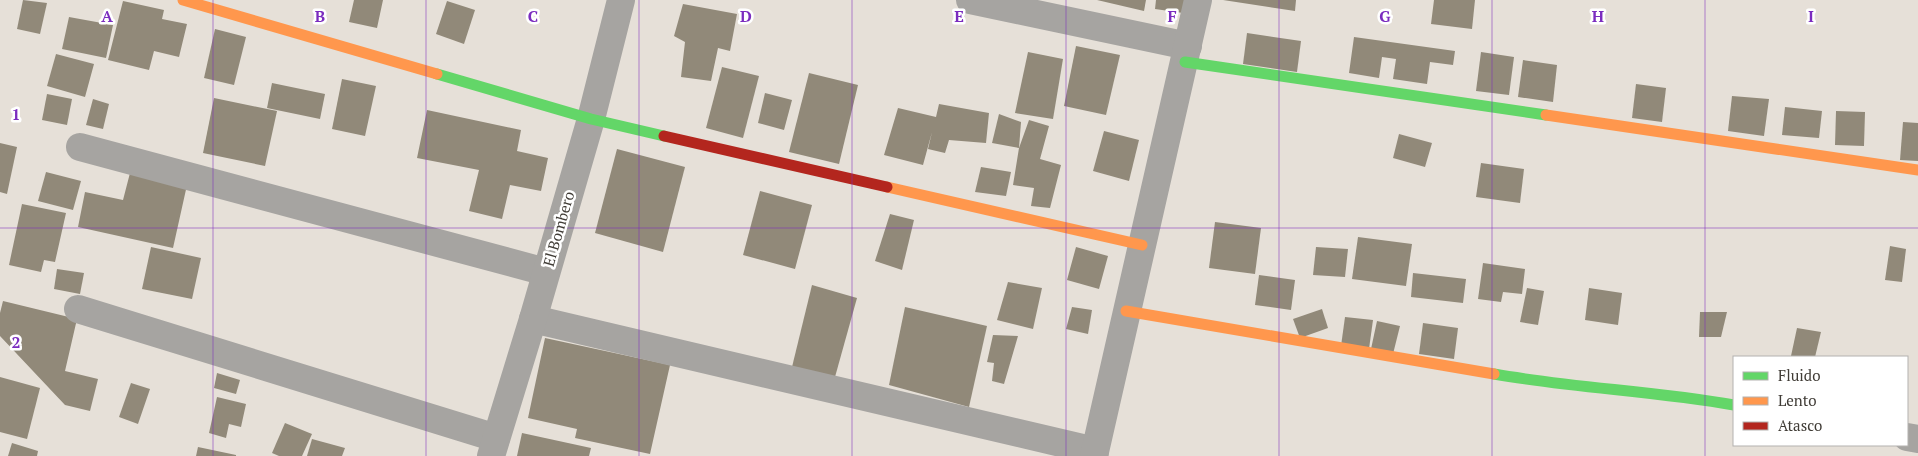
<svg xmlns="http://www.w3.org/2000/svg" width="1918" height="456" font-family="'PT Serif',serif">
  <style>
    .building { fill: #918979 }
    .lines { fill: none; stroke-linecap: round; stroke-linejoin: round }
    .street { stroke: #a6a4a1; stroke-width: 28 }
    .fast { stroke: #63d668; stroke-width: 11 }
    .slow { stroke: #ff974d; stroke-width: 11 }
    .jam { stroke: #b3261e; stroke-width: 11 }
    .grid { fill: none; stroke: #7b2cbf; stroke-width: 1; stroke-opacity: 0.55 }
    .labels { text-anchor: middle; stroke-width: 5; stroke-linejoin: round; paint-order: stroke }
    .street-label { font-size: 15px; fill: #403c36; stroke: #fff }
    .grid-label { font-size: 16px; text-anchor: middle; font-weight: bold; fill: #7b2cbf; stroke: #fff; stroke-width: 5; stroke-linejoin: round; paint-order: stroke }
  </style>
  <rect width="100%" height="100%" fill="#e6e0d8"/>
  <g class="building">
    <polygon points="23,0 47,3 40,34 17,29"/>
    <polygon points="354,0 383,0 377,28 349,22"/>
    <polygon points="1097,0 1146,0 1144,11"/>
    <polygon points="1156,0 1185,0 1183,13 1155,9"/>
    <polygon points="1223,0 1296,0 1295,11"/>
    <polygon points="1434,0 1475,0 1472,29 1431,24"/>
    <polygon points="123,1 164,10 162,19 187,24 179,57 154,51 149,70 108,60"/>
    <polygon points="447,1 475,10 464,44 436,34"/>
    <polygon points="683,4 737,14 730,51 718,48 711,81 681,77 685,42 674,36"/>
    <polygon points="69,17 113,25 106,58 62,49"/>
    <polygon points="215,29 246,37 234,85 204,78"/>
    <polygon points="1247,33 1301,41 1297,72 1243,64"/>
    <polygon points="1354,37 1455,51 1453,65 1430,62 1427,84 1393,79 1396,59 1382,57 1379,78 1349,73"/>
    <polygon points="1076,46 1120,55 1106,115 1064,106"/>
    <polygon points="1028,52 1063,59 1053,119 1015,113"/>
    <polygon points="1481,52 1514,57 1509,95 1476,91"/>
    <polygon points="56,54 94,64 85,97 47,86"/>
    <polygon points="1523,60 1557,65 1553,102 1518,97"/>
    <polygon points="722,67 759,76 743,138 706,128"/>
    <polygon points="809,73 858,85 839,164 789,152"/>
    <polygon points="342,79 376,86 365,136 332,129"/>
    <polygon points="272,83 325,94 320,119 267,108"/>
    <polygon points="1636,84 1666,88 1662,122 1632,118"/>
    <polygon points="765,93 792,100 784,130 758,123"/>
    <polygon points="47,94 72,99 67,125 42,120"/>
    <polygon points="1732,96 1769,99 1764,136 1728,131"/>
    <polygon points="214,98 277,111 265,166 203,153"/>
    <polygon points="93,99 109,104 103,129 86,125"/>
    <polygon points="939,104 989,113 986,143 949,140 945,153 928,149 932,132 923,165 884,155 898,108 936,117"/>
    <polygon points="1785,107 1822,111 1819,138 1782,135"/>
    <polygon points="427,110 521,130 517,151 548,158 541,191 510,185 502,219 469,211 479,170 417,158"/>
    <polygon points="1836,111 1865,112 1864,146 1835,145"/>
    <polygon points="999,114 1021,122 1019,148 992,143"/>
    <polygon points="1029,120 1049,126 1040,159 1061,165 1050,208 1031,206 1034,188 1013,185 1019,148"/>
    <polygon points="1903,122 1918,123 1918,161 1900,160"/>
    <polygon points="1104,131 1139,140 1129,181 1093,171"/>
    <polygon points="1399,134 1432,143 1425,167 1393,158"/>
    <polygon points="0,143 17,147 7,194 0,192"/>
    <polygon points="617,149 685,167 663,252 595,233"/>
    <polygon points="1481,163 1524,169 1520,203 1476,197"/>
    <polygon points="981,167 1011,172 1006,196 975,192"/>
    <polygon points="46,172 81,181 73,210 38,201"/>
    <polygon points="130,173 187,185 173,248 78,227 85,192 123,200"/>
    <polygon points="760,191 812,205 795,269 743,255"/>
    <polygon points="22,204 66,213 55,262 44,260 41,272 9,265"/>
    <polygon points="890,214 914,220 902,270 875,261"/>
    <polygon points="1215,222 1261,228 1255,274 1209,268"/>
    <polygon points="1358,237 1412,244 1406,286 1352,279"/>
    <polygon points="1890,246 1906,249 1902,282 1885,280"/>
    <polygon points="151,247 201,258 192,299 142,289"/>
    <polygon points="1076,247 1108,256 1099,289 1067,280"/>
    <polygon points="1316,247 1348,249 1345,277 1313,275"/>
    <polygon points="1483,263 1525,269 1522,294 1503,292 1501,302 1478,299"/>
    <polygon points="57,269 84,273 80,294 54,289"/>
    <polygon points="1413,273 1466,279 1463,303 1411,297"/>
    <polygon points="1259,275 1295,280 1291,310 1255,305"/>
    <polygon points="1008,282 1042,288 1033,329 997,320"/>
    <polygon points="812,285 857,298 835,377 792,367"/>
    <polygon points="1527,288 1544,291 1538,325 1520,322"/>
    <polygon points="1589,288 1622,293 1618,325 1585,320"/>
    <polygon points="3,301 77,319 65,371 98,379 90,411 65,405 0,336 0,313"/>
    <polygon points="905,307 987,326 969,407 889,385"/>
    <polygon points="1072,307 1092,310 1088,334 1066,329"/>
    <polygon points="1322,309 1328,328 1300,338 1293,319"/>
    <polygon points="1700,312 1727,312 1721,337 1699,337"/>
    <polygon points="1345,317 1373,320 1369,349 1341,346"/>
    <polygon points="1377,321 1400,326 1393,354 1371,349"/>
    <polygon points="1423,323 1458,328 1454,359 1419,354"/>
    <polygon points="1797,328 1821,332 1815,357 1791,356"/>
    <polygon points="993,335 1018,336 1004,384 992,381 994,363 987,362"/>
    <polygon points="545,338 670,365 650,454 575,438 577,429 528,418"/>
    <polygon points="217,373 240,380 236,394 214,388"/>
    <polygon points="0,377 40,388 27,439 0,432"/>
    <polygon points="131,383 150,389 138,424 119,417"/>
    <polygon points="217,397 246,404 241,427 229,424 226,438 209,433"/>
    <polygon points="285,423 312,434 302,456 279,456 272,453"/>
    <polygon points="522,433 591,448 589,456 517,456"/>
    <polygon points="312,439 345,448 342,456 307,456"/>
    <polygon points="12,443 38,451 37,456 8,456"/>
    <polygon points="198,447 236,455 236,456 196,456"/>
  </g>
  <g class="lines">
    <g class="street">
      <polyline points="970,0 1188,46"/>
      <polyline points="80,147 546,272"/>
      <polyline points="78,309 496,438"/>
      <polyline points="533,319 1095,451 1094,456"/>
      <polyline points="1907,437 1918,439"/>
      <polyline points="491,456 533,319 591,119 621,0"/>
      <polyline points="1094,456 1198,0"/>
    </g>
    <g class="fast">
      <polyline points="1185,62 1546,115"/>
      <polyline points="437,74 591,119 664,136"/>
      <path d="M 1494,374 C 1573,388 1654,391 1734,405"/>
    </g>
    <g class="slow">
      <polyline points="183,0 437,74"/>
      <polyline points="1546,115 1918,170"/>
      <polyline points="887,187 1142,245"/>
      <polyline points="1126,311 1494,374"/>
    </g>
    <polyline class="jam" points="664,136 887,187"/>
  </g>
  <path class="grid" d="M 213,0 L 213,456M 426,0 L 426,456M 639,0 L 639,456M 852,0 L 852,456M 1066,0 L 1066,456M 1279,0 L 1279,456M 1492,0 L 1492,456M 1705,0 L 1705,456M 0,228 L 1918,228"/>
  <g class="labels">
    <g class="street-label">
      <text transform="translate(559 229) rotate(-74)" y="5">El Bombero</text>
    </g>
  </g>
  <g class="grid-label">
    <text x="107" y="22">A</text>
    <text x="320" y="22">B</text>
    <text x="533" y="22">C</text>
    <text x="746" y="22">D</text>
    <text x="959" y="22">E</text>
    <text x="1172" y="22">F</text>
    <text x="1385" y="22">G</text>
    <text x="1598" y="22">H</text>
    <text x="1811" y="22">I</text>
    <text x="16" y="120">1</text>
    <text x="16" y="348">2</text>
  </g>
  <rect x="1733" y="356" width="175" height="90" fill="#ffffff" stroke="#b3b1af"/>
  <rect x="1743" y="372" width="25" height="8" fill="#63d668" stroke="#b3b1af"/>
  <text x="1778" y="381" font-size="15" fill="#403c36">Fluido</text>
  <rect x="1743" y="397" width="25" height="8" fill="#ff974d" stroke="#b3b1af"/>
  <text x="1778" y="406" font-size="15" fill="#403c36">Lento</text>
  <rect x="1743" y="422" width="25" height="8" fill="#b3261e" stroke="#b3b1af"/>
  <text x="1778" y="431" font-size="15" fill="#403c36">Atasco</text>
</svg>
